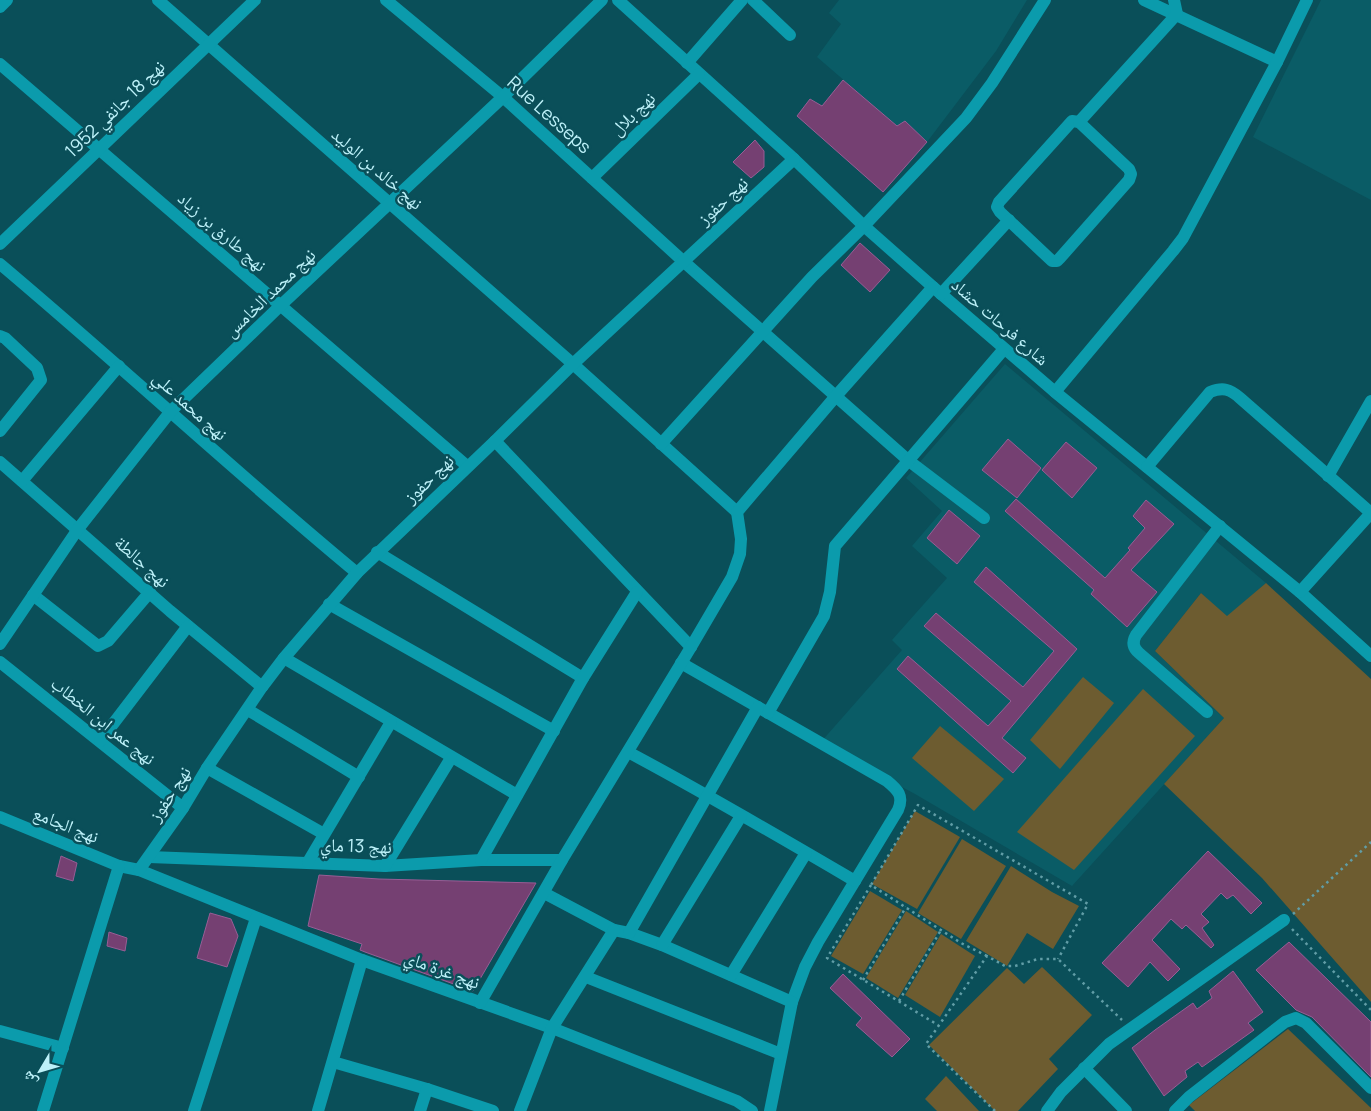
<svg xmlns="http://www.w3.org/2000/svg" width="1371" height="1111" font-family="Manrope,'Noto Naskh Arabic',sans-serif">
  <style>
    .built { fill: #0a5c66 }
    .green { fill: #6d5c30 }
    .building { fill: #754072; stroke: #985d95 }
    .lines { fill: none; stroke-linecap: round; stroke-linejoin: round }
    .path { stroke: #619da6; stroke-width: 2.5; stroke-dasharray: 2.5 4; stroke-linecap: butt }
    .minor { stroke: #0b9bac; stroke-width: 12 }
    .labels { text-anchor: middle; stroke-width: 5; stroke-linejoin: round; paint-order: stroke }
    .street-label { font-size: 18px; fill: #bdf1f9; stroke: #0a4f59 }
  </style>
  <rect width="100%" height="100%" fill="#0a4f59"/>
  <g class="built">
    <polygon points="839,0 1027,0 996,51 927,142 905,121 897,126 817,57 841,24 829,13"/>
    <polygon points="1321,0 1371,0 1371,200 1253,137"/>
    <polygon points="1005,364 1266,583 1227,617 1201,593 1155,651 1224,718 1072,886 915,794 820,743 902,650 892,640 947,578 912,546 942,511 906,478"/>
  </g>
  <g class="green">
    <polygon points="1266,583 1371,679 1371,1002 1262,878 1164,784 1224,718 1155,651 1201,593 1227,616"/>
    <polygon points="1083,677 1114,703 1060,769 1030,740"/>
    <polygon points="1143,689 1195,736 1074,870 1017,832"/>
    <polygon points="940,726 1004,779 974,811 912,758"/>
    <polygon points="915,811 960,837 917,909 872,884"/>
    <polygon points="962,839 1006,866 961,939 918,913"/>
    <polygon points="1011,866 1052,892 1079,906 1053,949 1027,933 1007,966 966,941"/>
    <polygon points="870,891 902,910 863,974 831,956"/>
    <polygon points="906,911 938,932 898,998 866,978"/>
    <polygon points="941,934 975,956 940,1017 905,995"/>
    <polygon points="1042,967 1092,1015 1049,1059 1058,1069 1018,1111 995,1111 929,1045 1007,968 1024,984"/>
    <polygon points="1288,1029 1371,1108 1371,1111 1195,1111 1189,1105"/>
    <polygon points="946,1076 979,1111 937,1111 925,1099"/>
  </g>
  <g class="building">
    <polygon points="843,80 897,126 905,121 927,142 883,192 797,116 810,99 822,106"/>
    <polygon points="755,140 764,151 764,167 751,178 733,162"/>
    <polygon points="860,243 890,270 870,292 841,265"/>
    <polygon points="1008,439 1041,468 1017,498 982,470"/>
    <polygon points="1066,442 1097,468 1072,498 1042,470"/>
    <polygon points="1016,499 1105,578 1130,550 1128,548 1145,528 1133,516 1146,500 1174,524 1131,570 1157,592 1127,627 1091,594 1094,590 1005,511"/>
    <polygon points="949,510 980,536 957,564 927,538"/>
    <polygon points="986,567 1077,649 1002,738 1026,758 1013,773 897,669 908,656 988,726 1011,701 924,626 936,613 1023,687 1054,651 974,582"/>
    <polygon points="1208,851 1262,903 1251,914 1233,895 1227,899 1221,893 1201,914 1209,922 1202,928 1214,945 1211,948 1186,925 1182,929 1171,919 1152,940 1180,969 1168,981 1150,962 1128,987 1102,963"/>
    <polygon points="61,856 77,863 73,881 56,876"/>
    <polygon points="319,875 379,879 536,883 473,991 365,952 360,950 362,944 308,926"/>
    <polygon points="210,913 231,919 238,936 227,967 197,958"/>
    <polygon points="109,932 127,938 125,951 107,946"/>
    <polygon points="1289,942 1371,1022 1371,1077 1312,1017 1296,1010 1256,970"/>
    <polygon points="1233,971 1263,1012 1248,1023 1254,1030 1202,1067 1198,1062 1185,1071 1187,1077 1164,1096 1132,1048 1155,1030 1193,1003 1197,1009 1212,998 1209,991"/>
    <polygon points="843,974 910,1039 892,1057 856,1025 862,1018 830,988"/>
  </g>
  <g class="lines">
    <g class="path">
      <polyline points="871,885 827,958 938,1025"/>
      <polyline points="1293,914 1371,842"/>
      <polyline points="1292,929 1371,1010"/>
      <polyline points="987,956 961,943 871,885 918,805 1088,904 1058,959"/>
      <polyline points="863,980 906,907"/>
      <polyline points="899,1001 941,930"/>
      <polyline points="995,1111 926,1044 987,956 1005,966 1015,966 1038,959 1058,959 1122,1020"/>
    </g>
    <g class="minor">
      <polyline points="158,0 573,364 737,512"/>
      <polyline points="386,0 503,97 683,261 909,461 984,518"/>
      <polyline points="618,0 794,159 864,226 933,287 1055,392 1300,592 1371,656"/>
      <polyline points="753,0 790,35"/>
      <polyline points="1144,0 1277,62"/>
      <polyline points="0,7 7,0"/>
      <polyline points="687,63 742,0"/>
      <polyline points="0,64 467,466"/>
      <polygon points="1072,121 1079,122 1129,169 1131,174 1129,180 1060,258 1057,261 1052,261 1000,212 997,207 999,202"/>
      <polyline points="1079,122 1177,14 1174,0"/>
      <polyline points="592,178 699,74"/>
      <polyline points="0,244 255,0"/>
      <path d="M 0,264 C 120,365 235,472 357,573"/>
      <polyline points="941,294 1009,220"/>
      <polyline points="0,336 5,338 37,368 41,380 0,431"/>
      <polyline points="1055,392 1173,251 1183,238 1277,62 1307,0"/>
      <polyline points="495,441 691,647"/>
      <polyline points="661,444 812,277 864,226 966,118 992,83 1045,0"/>
      <polyline points="0,462 170,611 262,687"/>
      <path d="M 1147,467 L 1210,392 C 1223,387 1230,389 1240,398 L 1371,513"/>
      <polyline points="1328,476 1371,401"/>
      <polyline points="22,481 119,366"/>
      <polyline points="377,552 583,678"/>
      <polyline points="1300,592 1371,513"/>
      <polyline points="33,595 98,646 108,641 150,592"/>
      <polyline points="329,604 554,731"/>
      <polyline points="0,644 78,529 171,411 280,306 503,97 602,0"/>
      <polyline points="284,658 517,795"/>
      <polyline points="0,662 183,808"/>
      <path d="M 681,663 L 887,781 C 898,790 904,796 898,810 L 818,942 L 805,967 L 792,1002 L 770,1111"/>
      <polyline points="248,710 359,777"/>
      <path d="M 1207,712 L 1139,653 C 1133,648 1132,642 1136,635 L 1220,526"/>
      <polyline points="768,713 824,616 830,592 835,546 1004,349"/>
      <polyline points="100,741 188,626"/>
      <path d="M 628,752 C 705,793 780,837 855,881"/>
      <polyline points="207,768 324,834"/>
      <polyline points="0,817 119,866 139,870 362,960 552,1028 737,1101 752,1111"/>
      <polyline points="149,857 385,866 481,860 562,860"/>
      <polyline points="481,860 583,678 637,592"/>
      <polyline points="308,862 391,722"/>
      <polyline points="385,866 451,758"/>
      <polyline points="139,870 183,808 207,768 262,687 284,658 357,573 495,441 573,364 794,159"/>
      <polyline points="544,893 614,930 629,933 662,945 792,1002"/>
      <polyline points="629,933 758,707"/>
      <polyline points="662,945 741,816"/>
      <polyline points="731,975 806,853"/>
      <polyline points="586,977 781,1054"/>
      <polyline points="480,1003 562,860 691,647 732,577 740,554 741,539 737,512 836,396 933,287"/>
      <polyline points="0,1031 63,1048"/>
      <polyline points="333,1062 427,1089 493,1111"/>
      <polyline points="1084,1068 1126,1111"/>
      <polyline points="43,1111 119,866"/>
      <polyline points="194,1111 256,918"/>
      <polyline points="318,1111 362,960"/>
      <polyline points="420,1111 427,1089"/>
      <polyline points="520,1111 552,1028 614,930"/>
      <polyline points="1047,1111 1061,1092 1109,1044 1284,920"/>
      <polyline points="1175,1111 1189,1097 1285,1022 1296,1018 1306,1023 1371,1088"/>
    </g>
  </g>
  <g class="labels">
    <g class="street-label">
      <text transform="translate(115 109) rotate(-44)" y="6">نهج 18 جانفي 1952</text>
      <text transform="translate(633 114) rotate(-44)" y="6">نهج بلال</text>
      <text transform="translate(549 115) rotate(42)" y="6">Rue Lesseps</text>
      <text transform="translate(377 169) rotate(41)" y="6">نهج خالد بن الوليد</text>
      <text transform="translate(723 201) rotate(-43)" y="6">نهج حفوز</text>
      <text transform="translate(222 232) rotate(41)" y="6">نهج طارق بن زياد</text>
      <text transform="translate(270 293) rotate(-44)" y="6">نهج محمد الخامس</text>
      <text transform="translate(1000 322) rotate(41)" y="6">شارع فرحات حشاد</text>
      <text transform="translate(190 406) rotate(42)" y="6">نهج محمد علي</text>
      <text transform="translate(429 479) rotate(-44)" y="6">نهج حفوز</text>
      <text transform="translate(142 562) rotate(42)" y="6">نهج جالطة</text>
      <text transform="translate(103 721) rotate(39)" y="6">نهج عمر ابن الخطاب</text>
      <text transform="translate(170 794) rotate(-57)" y="6">نهج حفوز</text>
      <text transform="translate(66 825) rotate(22)" y="6">نهج الجامع</text>
      <text transform="translate(356 846) rotate(2)" y="6">نهج 13 ماي</text>
      <text transform="translate(442 970) rotate(20)" y="6">نهج غرة ماي</text>
    </g>
  </g>
  <g transform="translate(40 1071) rotate(232)" stroke="#0a4f59" stroke-width="4" paint-order="stroke">
  <path d="M0-4L9 19L0 12L-9 19Z" fill="#bdf1f9"/>
  <text y="-8" font-size="14" font-weight="bold" text-anchor="middle" fill="#bdf1f9">ش</text>
  </g>
</svg>
